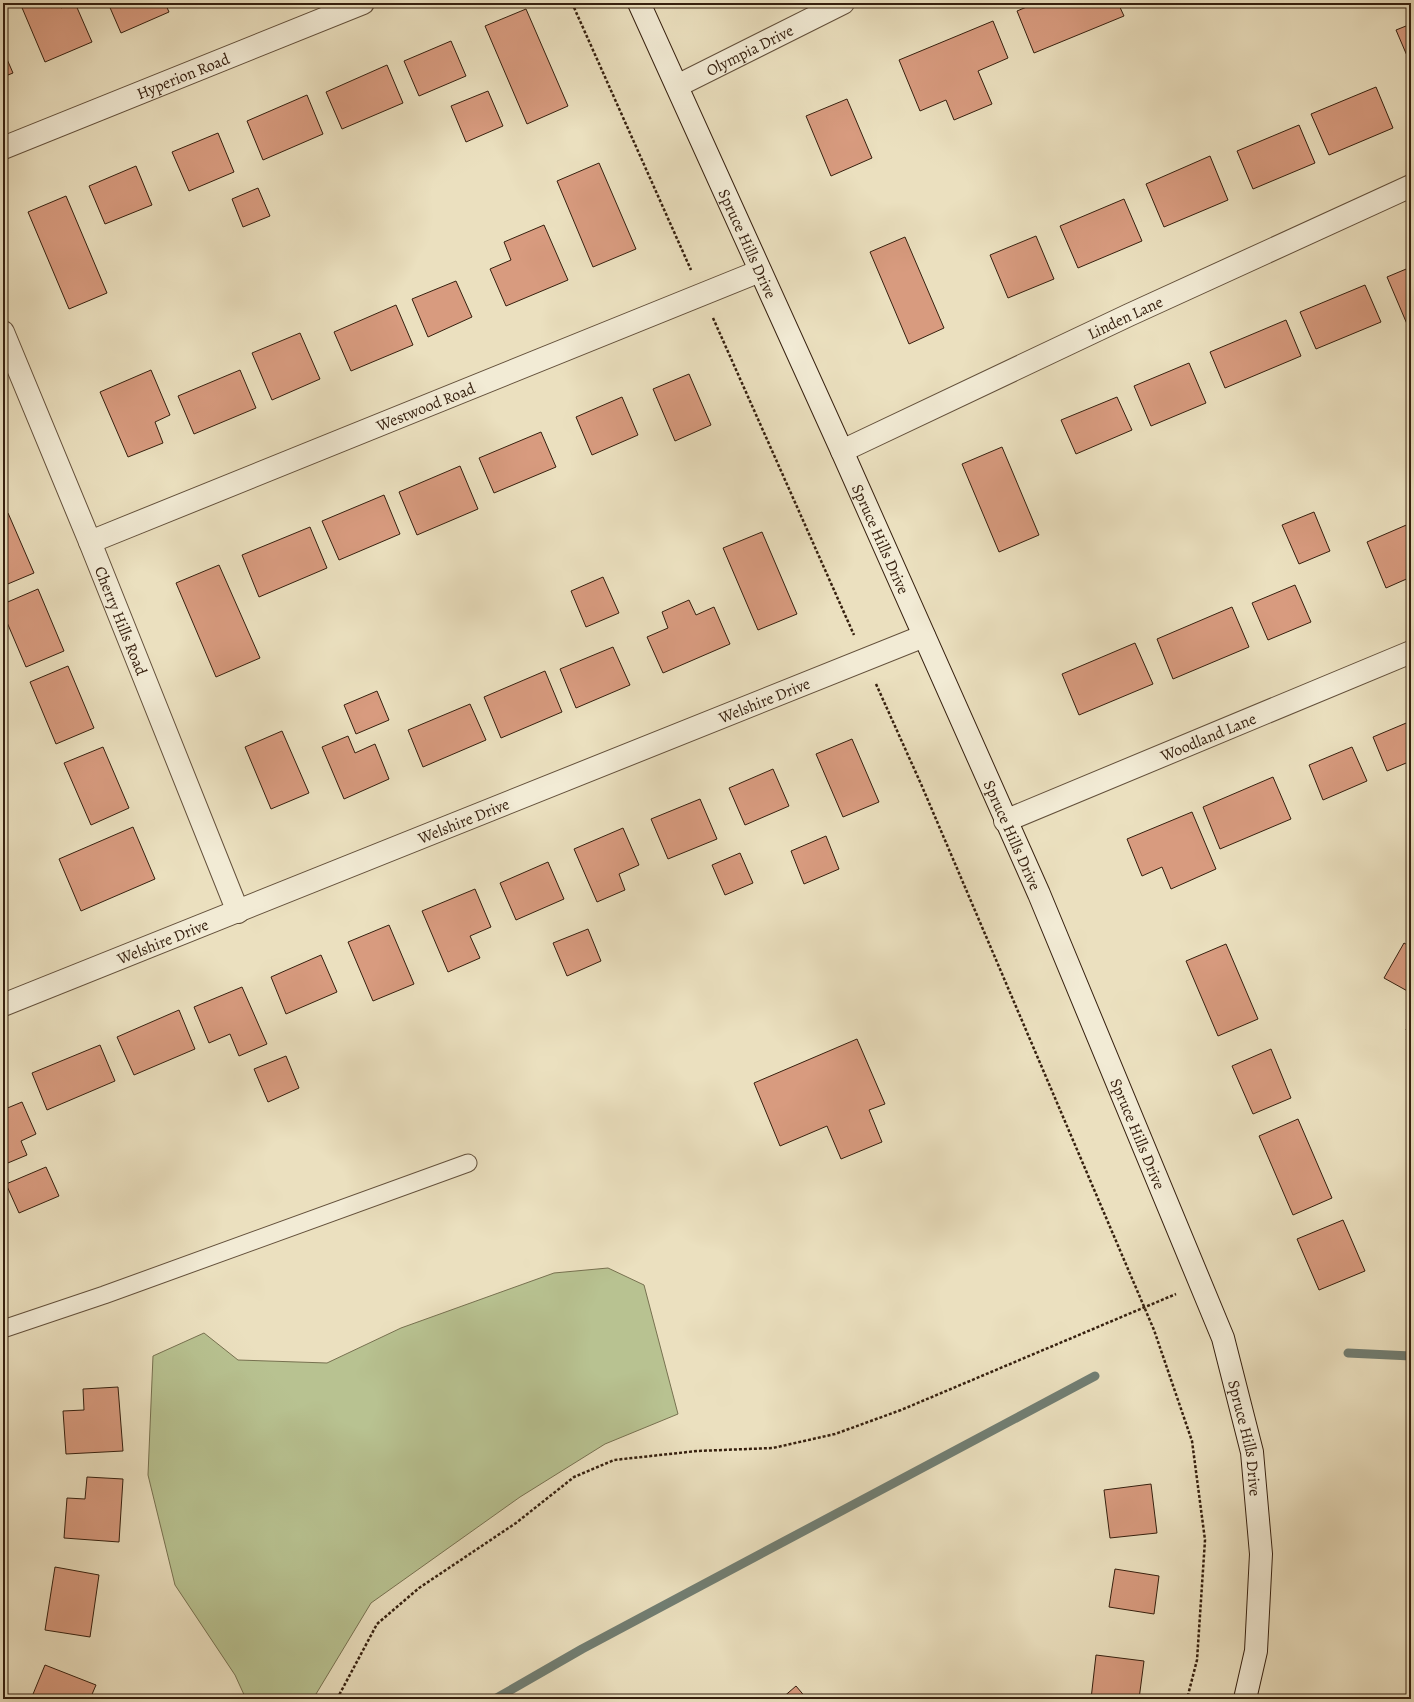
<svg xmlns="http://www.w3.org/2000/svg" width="1414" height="1702" font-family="Alegreya,serif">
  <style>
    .green { fill: #b8c291; stroke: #777150 }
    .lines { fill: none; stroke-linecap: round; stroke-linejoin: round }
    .stream { stroke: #717e73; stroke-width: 9 }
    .building { fill: #d89b7f; stroke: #36200f }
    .service-casing { stroke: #63503b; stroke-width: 19 }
    .minor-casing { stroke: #63503b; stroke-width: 24 }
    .secondary-casing { stroke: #36200f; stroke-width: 24 }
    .path { stroke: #36200f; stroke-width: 2.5; stroke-dasharray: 3 2; stroke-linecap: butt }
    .service { stroke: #f2ebd5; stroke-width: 17 }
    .minor { stroke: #f2ebd5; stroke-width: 22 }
    .secondary { stroke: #f2ebd5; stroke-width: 22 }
    .labels { text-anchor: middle; stroke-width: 3.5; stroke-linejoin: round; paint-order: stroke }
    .street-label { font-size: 16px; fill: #36200f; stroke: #f2ebd5 }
  </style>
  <rect width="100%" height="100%" fill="#ebe0bf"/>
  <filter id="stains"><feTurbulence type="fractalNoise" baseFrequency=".005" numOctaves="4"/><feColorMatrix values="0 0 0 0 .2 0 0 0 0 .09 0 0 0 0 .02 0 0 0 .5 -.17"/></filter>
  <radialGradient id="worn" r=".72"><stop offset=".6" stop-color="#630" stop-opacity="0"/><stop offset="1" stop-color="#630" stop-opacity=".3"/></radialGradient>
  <polygon class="green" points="608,1268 644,1285 678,1414 605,1444 520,1497 371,1603 313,1699 246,1699 235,1675 175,1585 148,1475 153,1356 204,1333 238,1360 327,1363 401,1328 554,1273"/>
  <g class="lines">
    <g class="stream">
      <polyline points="1348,1353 1411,1356"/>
      <polyline points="495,1699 582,1649 1095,1376"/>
    </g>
  </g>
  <g class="building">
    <polygon points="20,3 59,3 61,8 75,3 92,42 45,62"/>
    <polygon points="108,3 165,3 169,12 121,33"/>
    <polygon points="1036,3 1118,3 1124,16 1034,53 1017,11"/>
    <polygon points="526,9 568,106 527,124 485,26"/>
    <polygon points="993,21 1008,58 978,71 992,104 954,120 946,100 920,111 899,60"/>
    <polygon points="1411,24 1411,65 1396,30"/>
    <polygon points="451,41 466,76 419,96 404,61"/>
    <polygon points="3,50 13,73 3,77"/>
    <polygon points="387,65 403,103 342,129 326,92"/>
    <polygon points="1376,87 1393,128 1329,155 1311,114"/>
    <polygon points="488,91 503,126 466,142 451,106"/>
    <polygon points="307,95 323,134 263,160 247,121"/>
    <polygon points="847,99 872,158 831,176 806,116"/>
    <polygon points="1299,125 1315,163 1253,189 1237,151"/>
    <polygon points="218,133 234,172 189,191 172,152"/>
    <polygon points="1210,156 1228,200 1164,227 1146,184"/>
    <polygon points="599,163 636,249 593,267 557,181"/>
    <polygon points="136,166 152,205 105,224 89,186"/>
    <polygon points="258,188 270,216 243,227 232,199"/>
    <polygon points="66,196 107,293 69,309 28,212"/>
    <polygon points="1124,199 1142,241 1078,268 1060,226"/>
    <polygon points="544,225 568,280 506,306 490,269 511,260 504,242"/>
    <polygon points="1036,236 1054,279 1008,298 990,255"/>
    <polygon points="905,237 944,328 909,344 870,252"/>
    <polygon points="1411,267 1411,322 1407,324 1387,277"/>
    <polygon points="456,281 472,317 428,337 412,299"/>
    <polygon points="1365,285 1381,322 1316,349 1300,312"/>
    <polygon points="396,305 413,345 351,371 334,332"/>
    <polygon points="1286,320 1301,356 1225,388 1210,352"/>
    <polygon points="300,333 320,379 272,400 252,353"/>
    <polygon points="1189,363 1206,403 1151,426 1134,386"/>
    <polygon points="151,370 170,415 155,422 163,443 128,457 100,392"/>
    <polygon points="240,370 256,408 194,434 178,396"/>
    <polygon points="689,374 711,425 675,441 653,389"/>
    <polygon points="622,397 638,435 592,455 576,417"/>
    <polygon points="1117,397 1132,430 1076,454 1061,420"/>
    <polygon points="541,432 556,467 494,493 479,458"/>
    <polygon points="1002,447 1039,535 999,552 962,464"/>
    <polygon points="460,466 478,509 417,535 399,492"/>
    <polygon points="384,495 400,534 339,560 322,521"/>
    <polygon points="1314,512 1330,551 1299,564 1282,525"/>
    <polygon points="8,513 34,573 3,586 3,515"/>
    <polygon points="1411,523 1411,577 1386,588 1367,542"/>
    <polygon points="310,527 327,568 259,597 242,555"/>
    <polygon points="762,532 797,614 758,630 723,548"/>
    <polygon points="219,565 260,658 216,677 176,583"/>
    <polygon points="603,577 619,613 586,627 571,591"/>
    <polygon points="1295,585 1311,622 1268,640 1252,603"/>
    <polygon points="38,589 64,651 26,667 3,613 3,604"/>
    <polygon points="689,600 696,615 714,607 730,644 663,673 647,637 668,628 662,612"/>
    <polygon points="1232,607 1249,647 1173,679 1157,639"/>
    <polygon points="1135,643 1153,684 1079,715 1062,674"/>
    <polygon points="613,647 630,685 576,708 560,669"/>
    <polygon points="68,666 94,728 56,744 30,682"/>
    <polygon points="545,671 562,712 501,738 484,697"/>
    <polygon points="377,691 389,720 356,734 344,705"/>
    <polygon points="470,704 486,740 423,767 408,730"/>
    <polygon points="1411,721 1411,761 1387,771 1373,737"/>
    <polygon points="282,731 309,793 271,809 245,747"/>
    <polygon points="348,736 355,753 375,744 389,779 344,799 322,747"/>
    <polygon points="852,739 879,802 843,817 816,754"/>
    <polygon points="103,747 129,808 91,825 64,763"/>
    <polygon points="1352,747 1367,781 1323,800 1309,765"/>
    <polygon points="773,769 789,806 745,825 729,788"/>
    <polygon points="1273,777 1291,819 1220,849 1203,807"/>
    <polygon points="700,799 717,839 668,859 651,819"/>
    <polygon points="1192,812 1216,869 1171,889 1162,867 1142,876 1127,839"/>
    <polygon points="133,827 155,879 81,911 59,859"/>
    <polygon points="623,828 639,865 619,874 625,890 597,902 574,849"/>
    <polygon points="826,836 839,869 804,884 791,851"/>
    <polygon points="740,853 753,883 725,895 712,865"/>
    <polygon points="548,862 564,899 516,920 500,883"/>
    <polygon points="475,889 491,927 470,936 480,958 448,972 422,911"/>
    <polygon points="389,925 414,984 373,1001 348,942"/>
    <polygon points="588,929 601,961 567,976 553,943"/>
    <polygon points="1404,943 1411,947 1411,993 1384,978"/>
    <polygon points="1226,944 1258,1019 1218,1036 1186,961"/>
    <polygon points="321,955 337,992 286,1014 271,977"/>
    <polygon points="242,987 267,1044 239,1056 230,1034 209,1043 194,1007"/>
    <polygon points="179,1010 195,1049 134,1075 117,1037"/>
    <polygon points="1411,1027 1411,1042 1406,1029"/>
    <polygon points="857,1039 885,1104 869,1110 882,1142 841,1159 827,1126 780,1146 754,1083"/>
    <polygon points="100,1045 115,1081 47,1110 32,1073"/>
    <polygon points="1271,1049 1291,1098 1253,1114 1232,1066"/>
    <polygon points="286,1056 299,1088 268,1102 254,1069"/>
    <polygon points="22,1102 36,1134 21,1141 27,1155 3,1165 3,1104 5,1109"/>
    <polygon points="1298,1119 1332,1198 1293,1215 1259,1136"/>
    <polygon points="46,1167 59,1196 19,1213 6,1184"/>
    <polygon points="1343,1220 1365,1271 1319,1290 1297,1239"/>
    <polygon points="118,1387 123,1451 66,1454 63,1411 84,1410 83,1389"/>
    <polygon points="87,1477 123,1479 119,1542 64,1538 67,1498 85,1499"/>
    <polygon points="1151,1484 1157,1533 1110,1538 1104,1490"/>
    <polygon points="55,1567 99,1575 90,1637 45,1630"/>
    <polygon points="1115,1569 1159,1576 1154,1614 1109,1607"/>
    <polygon points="1096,1655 1144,1661 1139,1699 1091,1699"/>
    <polygon points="45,1665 96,1685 90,1699 31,1699"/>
    <polygon points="796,1686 807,1699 781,1699"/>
  </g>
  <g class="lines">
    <g class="service-casing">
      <polyline id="service" points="3,1329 104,1295 468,1163"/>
    </g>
    <g class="minor-casing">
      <g id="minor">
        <path id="s1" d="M 677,86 L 843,3"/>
        <path id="s2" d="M 3,148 L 363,3"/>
        <path id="s3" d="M 3,332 L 90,542 L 238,912"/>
        <path id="s4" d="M 842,451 L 1129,315 L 1411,186"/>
        <path id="s5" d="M 90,542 L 760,271"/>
        <path id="s6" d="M 1005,821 L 1411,652"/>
        <path id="s7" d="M 3,1005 L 924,636"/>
      </g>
    </g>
    <g class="secondary-casing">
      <g id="secondary">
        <path id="s8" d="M 639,3 L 842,451 L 1039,894 L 1223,1338 L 1252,1452 L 1261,1554 L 1256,1651 L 1245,1699"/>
      </g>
    </g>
    <g class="path">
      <polyline points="572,3 691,270"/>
      <polyline points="713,318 854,635"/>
      <polyline points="876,684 921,784 1154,1330 1192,1441 1205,1540 1197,1660 1187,1699"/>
      <polyline points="337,1699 377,1624 419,1588 516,1523 574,1477 614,1460 697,1451 773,1448 835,1434 901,1410 1176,1294"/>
    </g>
    <use href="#service" class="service"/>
    <use href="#minor" class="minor"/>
    <use href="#secondary" class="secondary"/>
  </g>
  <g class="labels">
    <g class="street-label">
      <text dy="6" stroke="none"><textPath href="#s1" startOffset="81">Olympia Drive</textPath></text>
      <text dy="6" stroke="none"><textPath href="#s2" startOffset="194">Hyperion Road</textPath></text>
      <text dy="6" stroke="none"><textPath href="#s8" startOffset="264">Spruce Hills Drive</textPath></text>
      <text dy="6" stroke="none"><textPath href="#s4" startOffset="313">Linden Lane</textPath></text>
      <text dy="6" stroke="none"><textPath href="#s5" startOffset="362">Westwood Road</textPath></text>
      <text dy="6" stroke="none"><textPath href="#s8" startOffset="588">Spruce Hills Drive</textPath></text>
      <text dy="6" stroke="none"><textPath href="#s3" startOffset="312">Cherry Hills Road</textPath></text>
      <text dy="6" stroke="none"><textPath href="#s7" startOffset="820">Welshire Drive</textPath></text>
      <text dy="6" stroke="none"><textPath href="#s6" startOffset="220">Woodland Lane</textPath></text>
      <text dy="6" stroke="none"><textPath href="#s7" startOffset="496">Welshire Drive</textPath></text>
      <text dy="6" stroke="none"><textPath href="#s8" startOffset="912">Spruce Hills Drive</textPath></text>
      <text dy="6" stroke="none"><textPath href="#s7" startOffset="172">Welshire Drive</textPath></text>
      <text dy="6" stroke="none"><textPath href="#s8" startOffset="1236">Spruce Hills Drive</textPath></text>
      <text dy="6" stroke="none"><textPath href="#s8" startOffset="1560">Spruce Hills Drive</textPath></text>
    </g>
  </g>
  <rect width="1414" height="1702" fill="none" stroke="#ebe0bf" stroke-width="16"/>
  <rect x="4" y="4" width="1406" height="1694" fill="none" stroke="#36200f" stroke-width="2"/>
  <rect x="8" y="8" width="1398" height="1686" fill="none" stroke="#36200f"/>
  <rect width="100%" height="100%" filter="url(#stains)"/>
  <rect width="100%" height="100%" fill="url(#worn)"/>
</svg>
